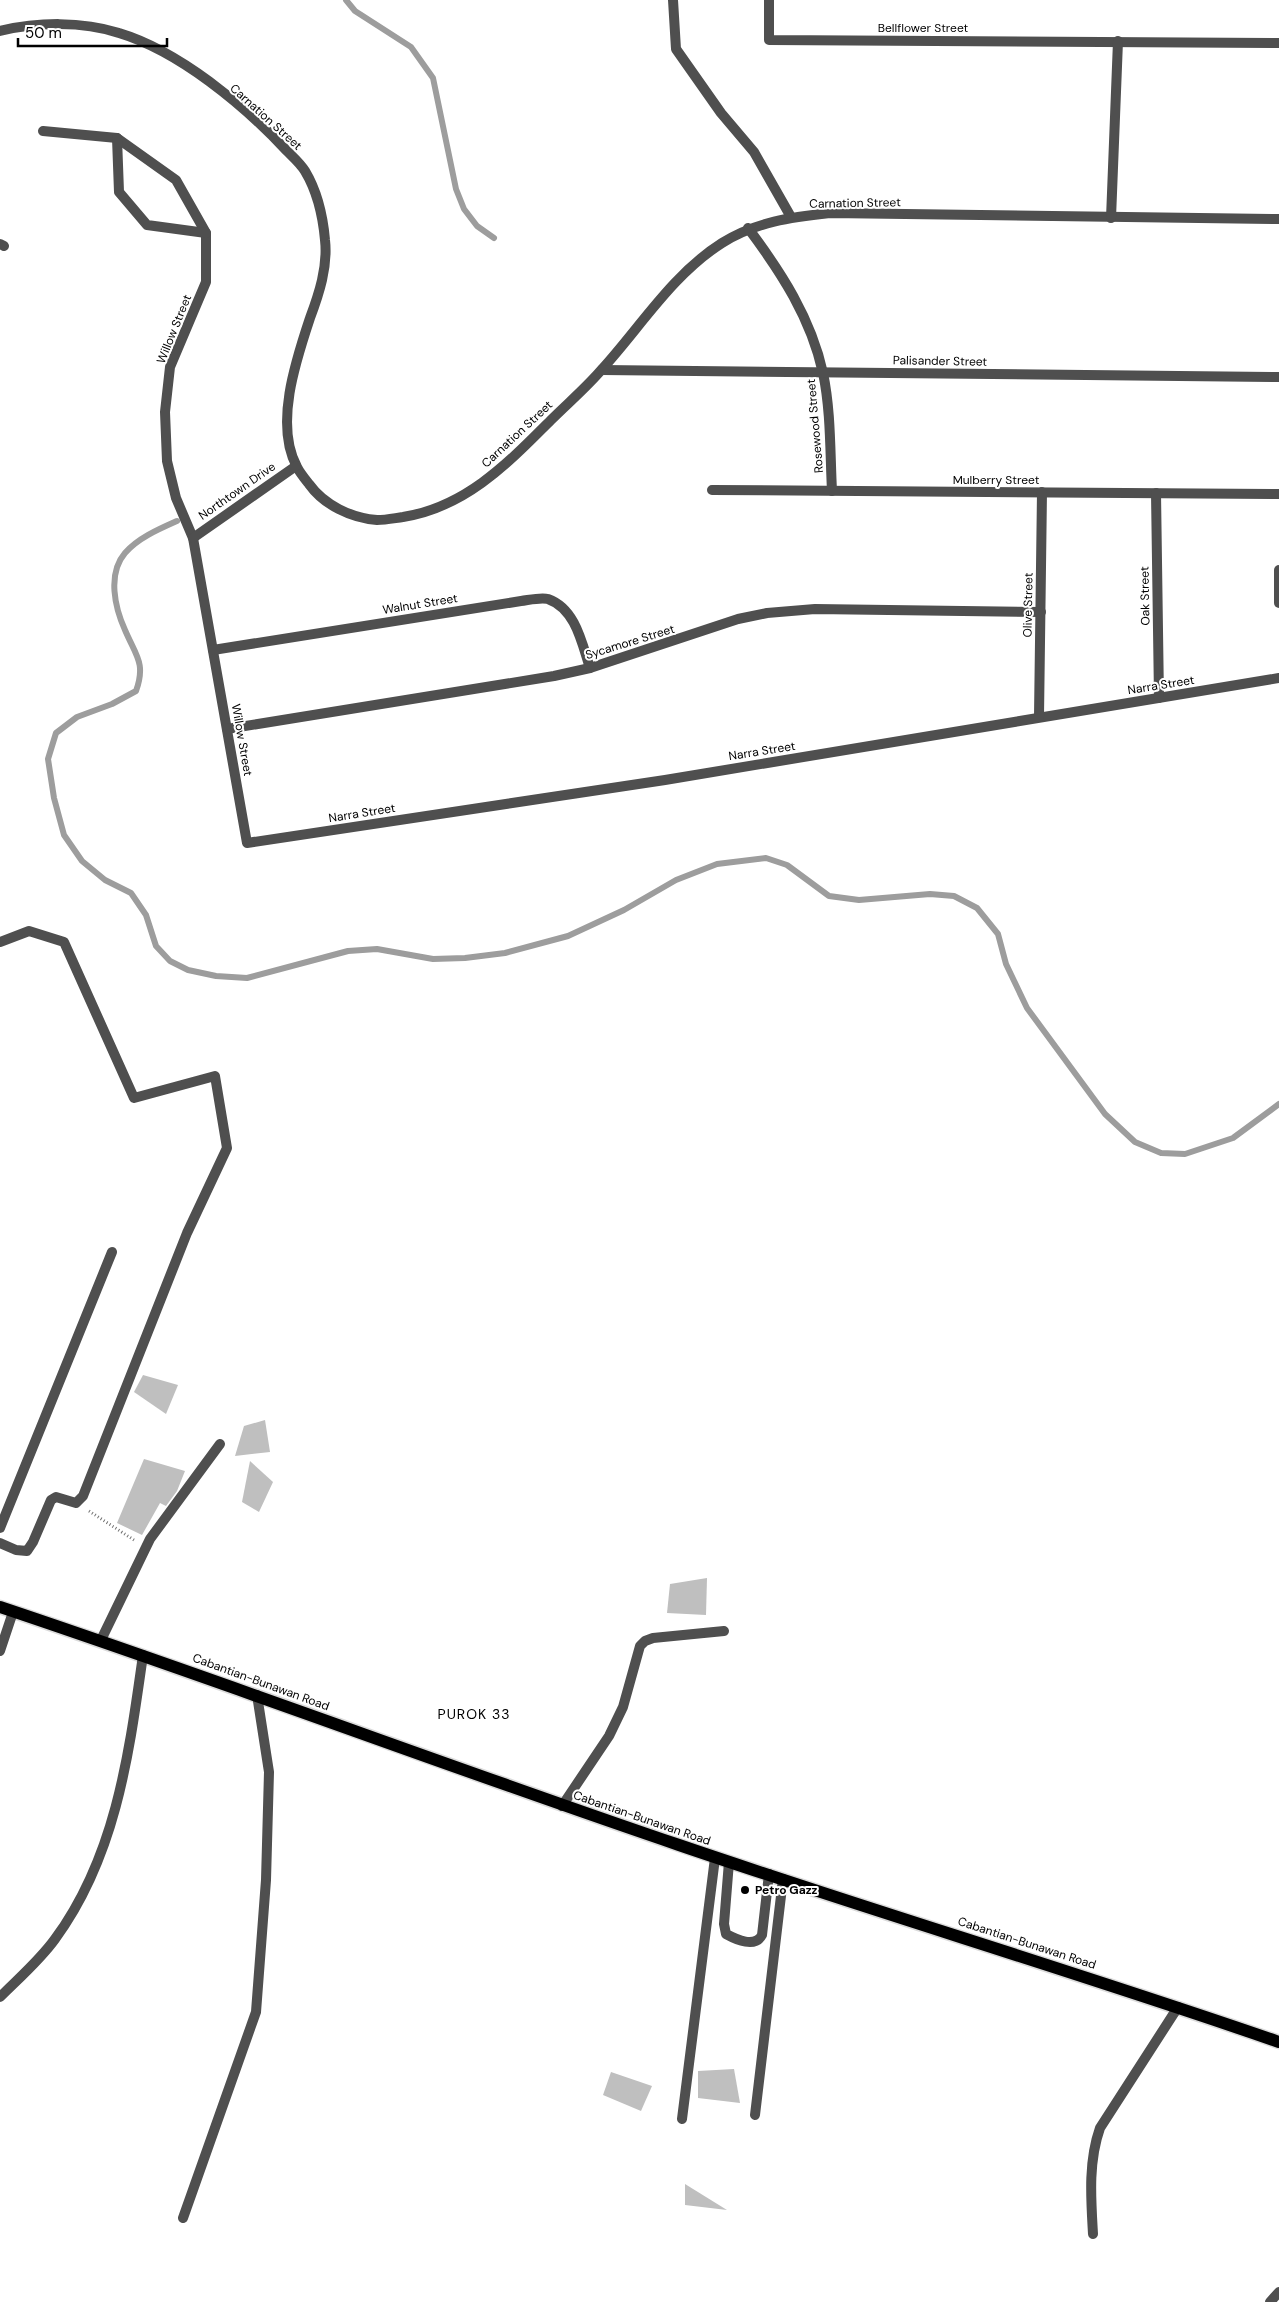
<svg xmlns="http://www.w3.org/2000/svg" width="1279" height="2302" font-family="'DM Sans',sans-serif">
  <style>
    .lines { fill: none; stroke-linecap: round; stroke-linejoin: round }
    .stream { stroke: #9d9d9d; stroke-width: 6 }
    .building { fill: #bfbfbf }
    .primary-casing { stroke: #dbdbdb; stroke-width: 15 }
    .path { stroke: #717171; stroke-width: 3; stroke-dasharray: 1 2.5; stroke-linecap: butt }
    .lane { stroke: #4f4f4f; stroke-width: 10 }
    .street { stroke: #4f4f4f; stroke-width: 10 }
    .primary { stroke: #000; stroke-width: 12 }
    .poi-dot { fill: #000; stroke: #fff; stroke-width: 2 }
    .labels { text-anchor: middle; stroke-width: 4; stroke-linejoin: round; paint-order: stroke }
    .street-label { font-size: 12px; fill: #000; stroke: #fff }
    .poi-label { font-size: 12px; font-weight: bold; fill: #000; stroke: #fff; text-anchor: start }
    .neighbourhood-label { font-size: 14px; letter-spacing: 1px; fill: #000; stroke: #fff }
  </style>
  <rect width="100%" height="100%" fill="#fff"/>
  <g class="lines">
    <g class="stream">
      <polyline points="346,0 355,11 411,47 433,78 456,189 464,209 477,226 494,238"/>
      <path d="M 177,521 C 159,529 138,538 125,553 C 107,574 115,608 125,630 C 136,656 146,663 136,691 L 112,704 L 77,717 L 56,733 L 48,759 L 54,798 L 64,835 L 82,861 L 105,880 L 131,893 L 146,915 L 156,946 L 170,961 L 188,970 L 216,976 L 247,978 L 348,951 L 377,949 L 433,959 L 465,958 L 505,953 L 568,936 L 624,910 L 676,880 L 717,864 L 766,858 L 787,865 L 829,896 L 859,900 L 930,894 L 954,896 L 977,908 L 998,934 L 1006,964 L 1027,1008 L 1105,1114 L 1135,1142 L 1161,1153 L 1185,1154 L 1233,1138 L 1279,1104"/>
    </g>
  </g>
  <g class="building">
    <polygon points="143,1375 178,1385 166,1414 134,1392"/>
    <polygon points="265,1420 270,1452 235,1456 244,1426"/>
    <polygon points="144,1459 185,1471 177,1491 166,1506 160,1503 142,1535 117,1523"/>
    <polygon points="250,1461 273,1482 259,1512 242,1502"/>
    <polygon points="707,1578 706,1615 667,1613 670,1584"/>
    <polygon points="734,2069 740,2103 698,2098 698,2071"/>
    <polygon points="611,2072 652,2086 641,2111 603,2095"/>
    <polygon points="685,2184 727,2210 685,2205"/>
  </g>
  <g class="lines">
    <g class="primary-casing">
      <path id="primary" d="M 0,1607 C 228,1683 452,1768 679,1845 C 878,1913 1080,1973 1279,2042"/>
    </g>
    <polyline class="path" points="89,1511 134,1540"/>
    <g class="lane">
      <path d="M 729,1862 L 724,1924 L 726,1934 C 737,1940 755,1948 762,1935 L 769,1874"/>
      <polyline points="755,2115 783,1879"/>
      <path d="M 1093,2234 C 1091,2199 1088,2162 1100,2128 L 1178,2007"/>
    </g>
    <g class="street">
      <polyline points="673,0 676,49 721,113 754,152 791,217"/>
      <polyline points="769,0 769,40 1279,43"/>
      <path d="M 0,31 C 37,22 82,21 119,33 C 179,51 244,105 287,151 C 293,157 300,163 305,171 C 317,191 323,217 325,240 C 328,267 319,294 310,318 C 296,360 274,425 297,467 C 300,473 305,479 309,484 C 324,505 351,518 377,520 C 386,520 395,518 403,517 C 466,507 508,463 551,420 C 568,403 587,387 603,368 C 641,326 673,274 722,243 C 755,222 792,217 830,213 L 1279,219"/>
      <polyline points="43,131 117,138 176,180 206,233 206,282 170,367 165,412 167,461 176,498 193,538 247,843 665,780 1279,678"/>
      <polyline points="117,138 119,192 147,225 206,233"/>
      <polyline points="1111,218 1118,41"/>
      <path d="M 748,228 C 781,272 811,318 823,373 C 831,411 830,452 832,491"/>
      <polyline points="0,244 4,246"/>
      <polyline points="602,370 1279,377"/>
      <polyline points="712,490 1279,494"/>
      <polyline points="1156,493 1159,698"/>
      <polyline points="193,538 296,466"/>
      <polyline points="1279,603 1279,570"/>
      <path d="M 213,650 L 521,601 C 529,600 541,597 548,599 C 576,609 582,644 590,668"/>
      <polyline points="1039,717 1042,492"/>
      <polyline points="227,729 554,676 590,668 738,619 767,613 815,609 1041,612"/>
      <polyline points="0,942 29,931 64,942 134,1098 215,1076 227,1148 187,1233 83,1496 76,1503 56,1497 51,1500 33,1542 27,1551 16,1550 0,1543"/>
      <polyline points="0,1528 112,1252"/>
      <polyline points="101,1640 150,1539 220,1444"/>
      <polyline points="0,1651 13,1612"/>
      <polyline points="562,1806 609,1736 623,1707 640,1646 645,1641 653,1638 724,1631"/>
      <path d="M 0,1997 C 19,1978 40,1960 55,1939 C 116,1856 129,1754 143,1655"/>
      <polyline points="682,2119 715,1858"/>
      <polyline points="183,2218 256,2012 266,1880 269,1772 257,1695"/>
      <polyline points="1270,2302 1279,2292"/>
    </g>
    <use href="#primary" class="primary"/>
  </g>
  <circle class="poi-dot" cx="745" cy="1890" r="5"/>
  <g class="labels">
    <g class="street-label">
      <text x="923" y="32">Bellflower Street</text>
      <text transform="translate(266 117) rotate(42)" y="4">Carnation Street</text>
      <text transform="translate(855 203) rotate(-1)" y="4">Carnation Street</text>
      <text transform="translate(174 329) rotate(-68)" y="4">Willow Street</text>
      <text transform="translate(940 361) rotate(1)" y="4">Palisander Street</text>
      <text transform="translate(815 426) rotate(-95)" y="4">Rosewood Street</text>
      <text transform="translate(517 434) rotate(-43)" y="4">Carnation Street</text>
      <text x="996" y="484">Mulberry Street</text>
      <text transform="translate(237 491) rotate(-35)" y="4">Northtown Drive</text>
      <text transform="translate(1145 596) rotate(-91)" y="4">Oak Street</text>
      <text transform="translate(420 604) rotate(-9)" y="4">Walnut Street</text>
      <text transform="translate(1028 605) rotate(-89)" y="4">Olive Street</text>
      <text transform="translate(630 642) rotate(-17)" y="4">Sycamore Street</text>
      <text transform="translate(1161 685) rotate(-9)" y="4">Narra Street</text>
      <text transform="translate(242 740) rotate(80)" y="4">Willow Street</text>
      <text transform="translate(762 751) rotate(-9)" y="4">Narra Street</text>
      <text transform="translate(362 813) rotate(-9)" y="4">Narra Street</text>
      <text transform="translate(261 1682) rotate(20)" y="4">Cabantian-Bunawan Road</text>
      <text transform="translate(642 1818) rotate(19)" y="4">Cabantian-Bunawan Road</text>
      <text transform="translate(1027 1943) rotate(18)" y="4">Cabantian-Bunawan Road</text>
    </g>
    <g class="poi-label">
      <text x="755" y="1894">Petro Gazz</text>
    </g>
    <g class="neighbourhood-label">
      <text x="474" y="1719">PUROK 33</text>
    </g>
  </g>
  <path d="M18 38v8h149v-8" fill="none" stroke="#000000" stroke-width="2.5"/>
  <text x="25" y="38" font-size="15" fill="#000000" stroke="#ffffff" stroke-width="4" paint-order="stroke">50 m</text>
</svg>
